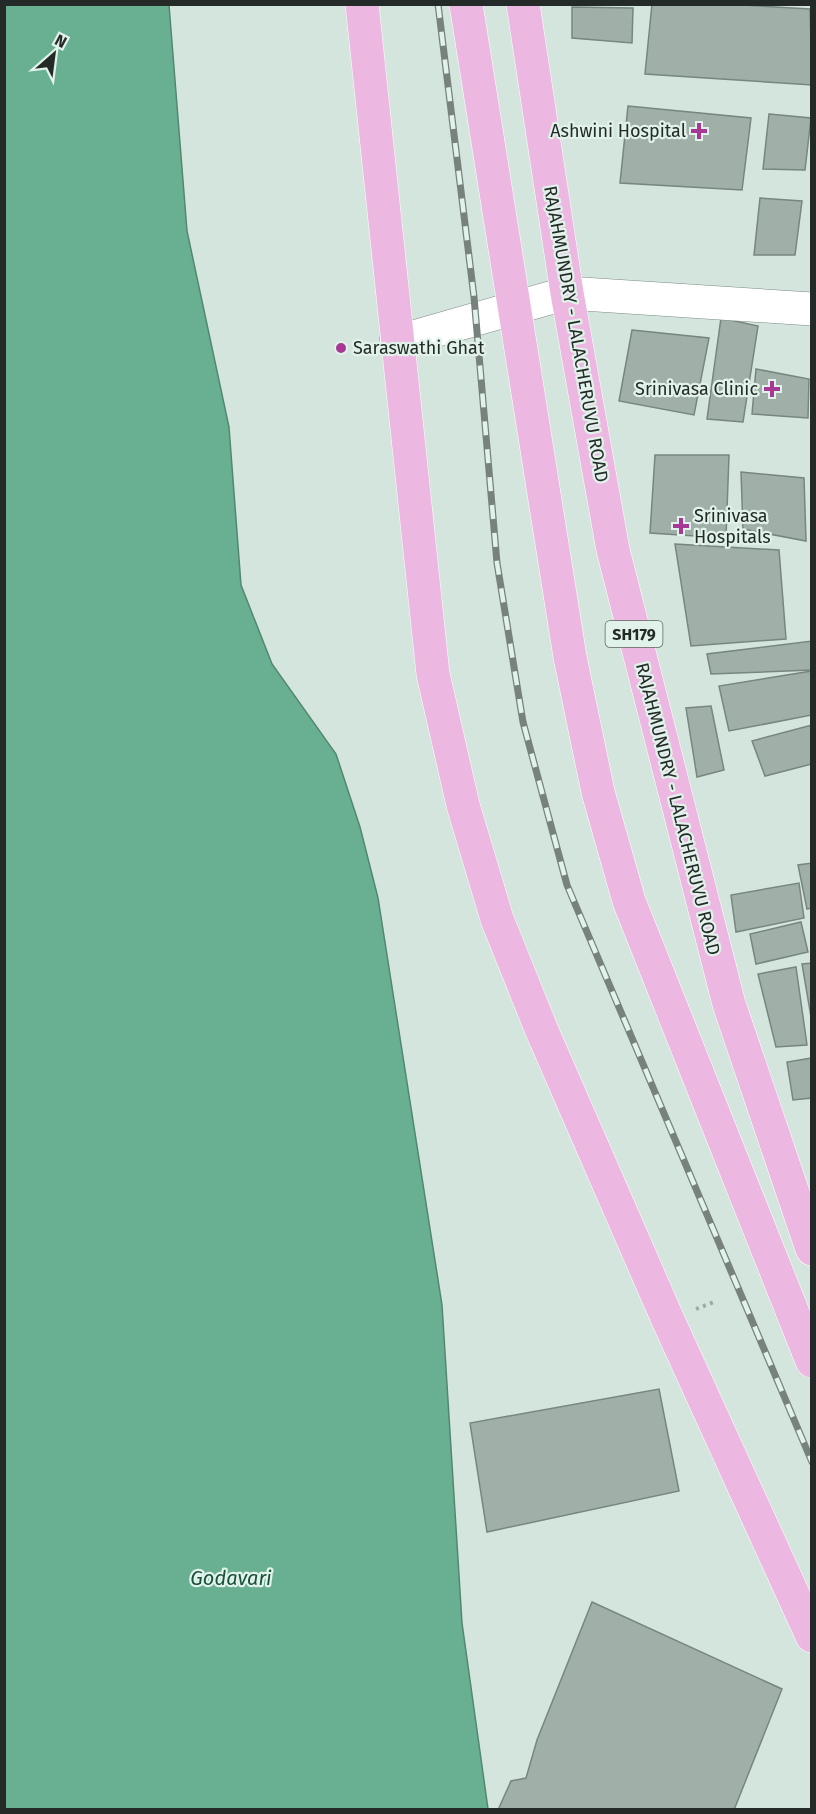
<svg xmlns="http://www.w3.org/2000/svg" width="816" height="1814" font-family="'Fira Sans',sans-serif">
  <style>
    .water { fill: #69af91; stroke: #548771; stroke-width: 1.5 }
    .building { fill: #a0b0a8; stroke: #77867f; stroke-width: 1.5 }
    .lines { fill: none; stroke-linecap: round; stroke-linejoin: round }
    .minor-casing { stroke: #7c8b84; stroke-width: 34 }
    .major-casing { stroke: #fff; stroke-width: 34 }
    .path { stroke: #9eaba5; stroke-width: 4; stroke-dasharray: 3 4.5; stroke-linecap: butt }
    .minor { stroke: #fff; stroke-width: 33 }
    .major { stroke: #ecb8e2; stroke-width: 33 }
    .rail-casing { stroke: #77827d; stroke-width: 7 }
    .rail { stroke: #e1f2ea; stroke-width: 4.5; stroke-dasharray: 14; stroke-linecap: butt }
    .major-bridge-casing { stroke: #fff; stroke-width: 34; stroke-linecap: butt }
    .major-bridge { stroke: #ecb8e2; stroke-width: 33 }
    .poi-dot { fill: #a73896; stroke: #e1f2ea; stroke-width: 2 }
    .labels { text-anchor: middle; stroke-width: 4.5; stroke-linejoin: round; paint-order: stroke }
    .shield { fill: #e1f2ea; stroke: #5d6662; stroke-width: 1.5 }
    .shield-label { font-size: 16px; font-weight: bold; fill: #242a27 }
    .poi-label { font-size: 18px; fill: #242a27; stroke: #e1f2ea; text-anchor: end }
    .street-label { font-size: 18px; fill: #242a27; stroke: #e1f2ea }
    .water-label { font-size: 20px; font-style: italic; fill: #17503b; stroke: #e1f2ea }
  </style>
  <rect width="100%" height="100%" fill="#d4e5dd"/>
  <polygon class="water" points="5,4 169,5 187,231 229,427 241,585 272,664 336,754 360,827 378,898 442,1305 462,1623 488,1809 5,1809"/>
  <g class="building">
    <polygon points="652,4 725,4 810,9 812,85 645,74"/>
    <polygon points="572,7 633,8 632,43 572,38"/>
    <polygon points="628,106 751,118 742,190 620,183"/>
    <polygon points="769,114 811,118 805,170 763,169"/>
    <polygon points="760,198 802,201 795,255 754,255"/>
    <polygon points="721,318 758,326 743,422 707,419"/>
    <polygon points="632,330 709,338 694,415 619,401"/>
    <polygon points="756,369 809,379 808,418 752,414"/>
    <polygon points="655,455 729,455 726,538 650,533"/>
    <polygon points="741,472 804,478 806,541 743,529"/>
    <polygon points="675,544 779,550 786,639 691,646"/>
    <polygon points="812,641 812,670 711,674 707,654"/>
    <polygon points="812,671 812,715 729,731 719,686"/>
    <polygon points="711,706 724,770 697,777 686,708"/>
    <polygon points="812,725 812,764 765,776 752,741"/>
    <polygon points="812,863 812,908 807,909 798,865"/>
    <polygon points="799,883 804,918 736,932 731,895"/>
    <polygon points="801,922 808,952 756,964 750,934"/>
    <polygon points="812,963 812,1023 802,964"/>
    <polygon points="796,967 807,1045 776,1047 758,974"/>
    <polygon points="812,1058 812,1098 793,1100 787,1062"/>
    <polygon points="659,1389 679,1491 487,1532 470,1423"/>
    <polygon points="592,1602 782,1689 734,1810 498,1810 511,1781 526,1778 537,1740"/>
  </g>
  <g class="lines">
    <g class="minor-casing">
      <polyline id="minor" points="396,342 567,293 812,309"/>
    </g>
    <g class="major-casing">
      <g id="major">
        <polyline points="362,4 433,674 463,805 497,919 542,1031 668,1320 812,1636"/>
        <polyline points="523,4 567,293 613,550 729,1004 812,1249"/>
        <polyline points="570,657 598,792 629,901 812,1361"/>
      </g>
    </g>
    <polyline class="path" points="696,1309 714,1302"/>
    <use href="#minor" class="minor"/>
    <use href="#major" class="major"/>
    <g class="rail-casing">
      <polyline id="rail" points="438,4 474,297 497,563 523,722 567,885 812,1462"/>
    </g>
    <use href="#rail" class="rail"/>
    <g class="major-bridge-casing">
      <polyline id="major-bridge" points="466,4 570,657"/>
    </g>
    <use href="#major-bridge" class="major-bridge"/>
  </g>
  <g class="poi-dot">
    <path d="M696 122h6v6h6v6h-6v6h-6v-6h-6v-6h6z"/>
    <circle cx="341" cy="348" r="6"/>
    <path d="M769 380h6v6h6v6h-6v6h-6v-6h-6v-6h6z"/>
    <path d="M678 517h6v6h6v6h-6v6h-6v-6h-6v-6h6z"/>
  </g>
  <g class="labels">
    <rect class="shield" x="605.5" y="621" width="57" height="26" rx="4.5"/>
    <g class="shield-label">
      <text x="634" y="640">SH179</text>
    </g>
    <g class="poi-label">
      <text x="686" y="137">Ashwini Hospital</text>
      <text x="353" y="354" text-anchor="start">Saraswathi Ghat</text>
      <text x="758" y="395">Srinivasa Clinic</text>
      <text x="694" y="522" text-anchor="start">Srinivasa<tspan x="694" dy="21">Hospitals</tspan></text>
    </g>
    <g class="street-label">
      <text transform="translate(576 334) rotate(80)" y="6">RAJAHMUNDRY - LALACHERUVU ROAD</text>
      <text transform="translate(678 809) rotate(76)" y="6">RAJAHMUNDRY - LALACHERUVU ROAD</text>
    </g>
    <g class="water-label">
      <text x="231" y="1585">Godavari</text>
    </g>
  </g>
  <rect width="816" height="1814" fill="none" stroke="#242a27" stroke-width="12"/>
  <g transform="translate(54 54) rotate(28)" stroke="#e1f2ea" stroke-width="4.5" paint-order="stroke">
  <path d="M0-4.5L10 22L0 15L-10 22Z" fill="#242a27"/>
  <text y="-9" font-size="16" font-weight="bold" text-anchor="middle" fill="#242a27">N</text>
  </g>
</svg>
